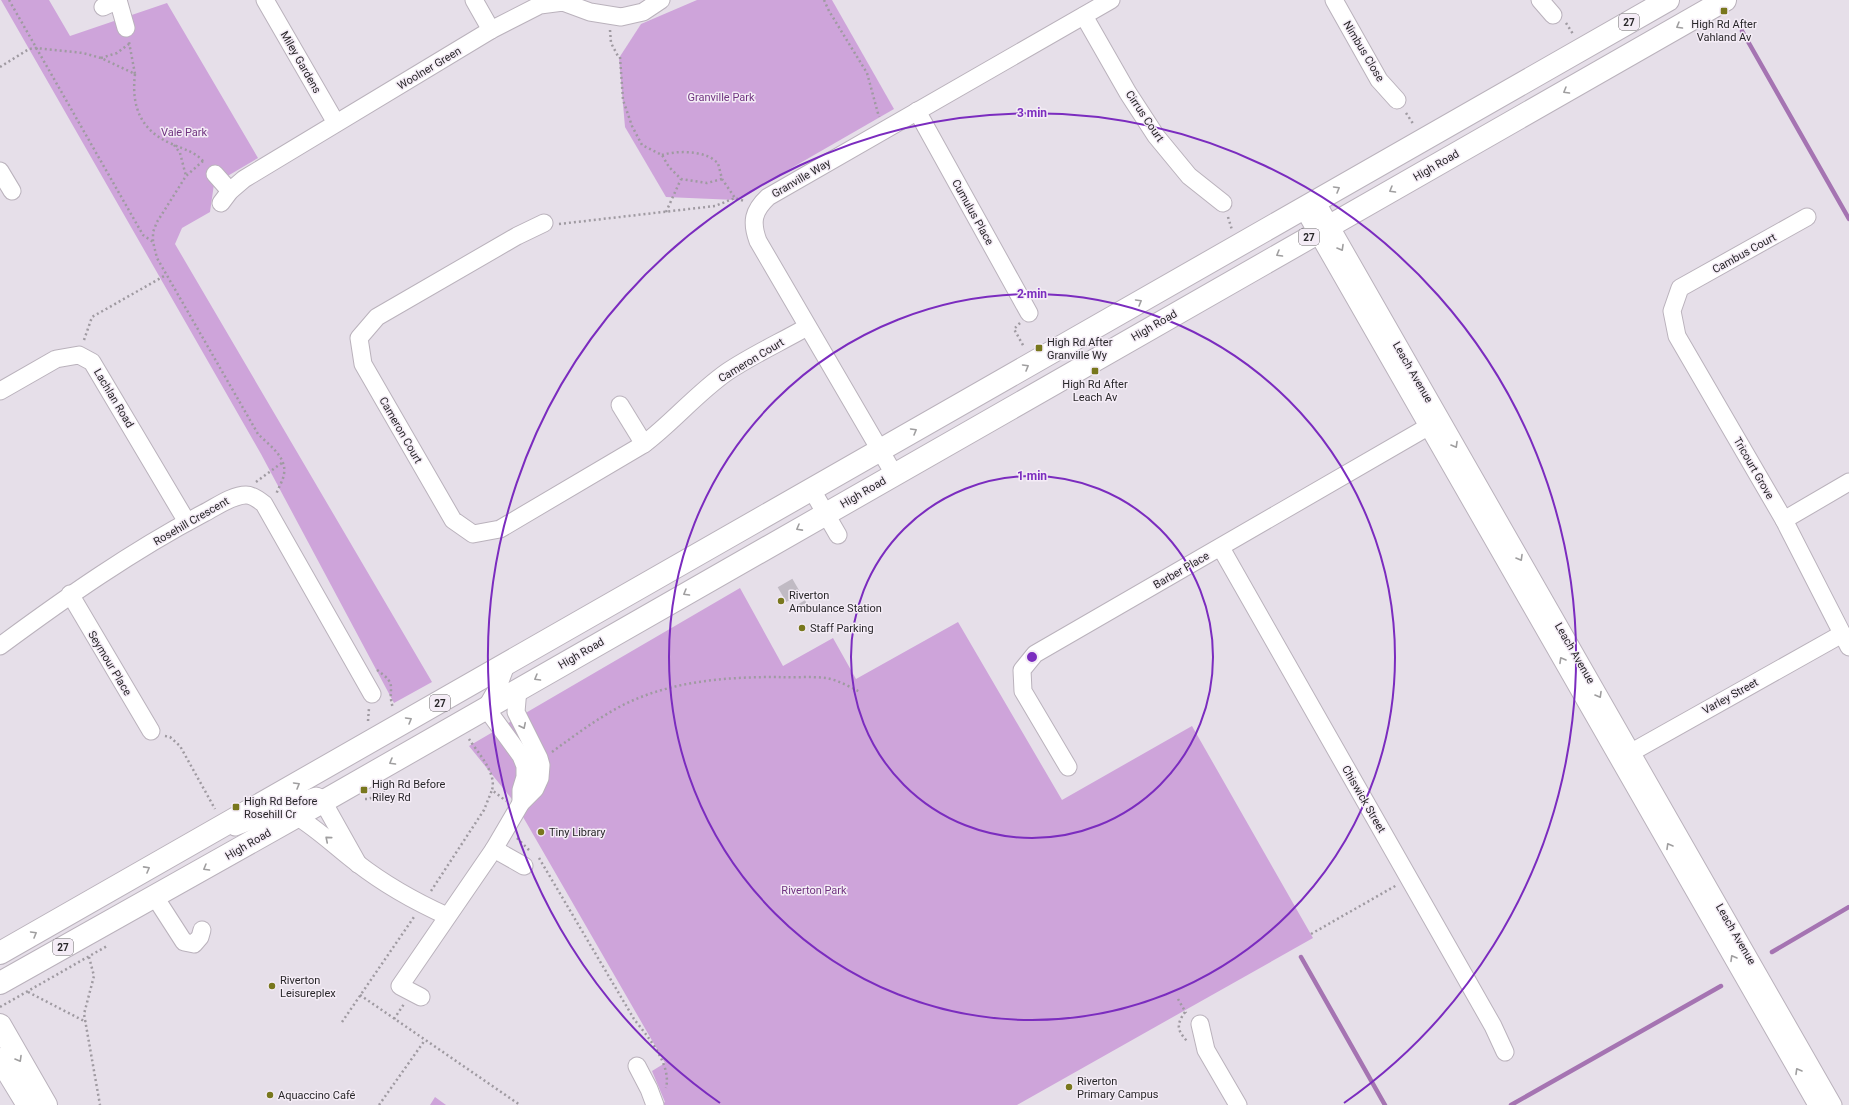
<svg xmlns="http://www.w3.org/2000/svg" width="1849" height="1105" font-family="Roboto,sans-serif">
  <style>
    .green { fill: #cea4da }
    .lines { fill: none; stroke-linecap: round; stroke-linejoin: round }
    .stream { stroke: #a574b2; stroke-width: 4.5 }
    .minor-tunnel { stroke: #c0bac3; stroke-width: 17; stroke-dasharray: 17 8; stroke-linecap: butt }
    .minor-casing { stroke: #bab2bc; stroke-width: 19 }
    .major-casing { stroke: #bab2bc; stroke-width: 24 }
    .path { stroke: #9f9aa1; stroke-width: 2.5; stroke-dasharray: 2 3; stroke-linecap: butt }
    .minor { stroke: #fff; stroke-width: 17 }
    .major { stroke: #fff; stroke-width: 22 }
    .oneway { stroke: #9f9e9f }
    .ring { fill: none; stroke: #7b2cbf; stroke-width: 2 }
    .poi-dot { fill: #78771d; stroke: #f4ecf6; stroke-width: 1.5 }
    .labels { text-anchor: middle; stroke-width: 3; stroke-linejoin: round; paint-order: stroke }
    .shield { fill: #f4ecf6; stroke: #666267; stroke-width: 1 }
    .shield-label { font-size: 10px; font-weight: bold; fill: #29272a }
    .poi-label { font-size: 11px; fill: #29272a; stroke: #f4ecf6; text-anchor: start }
    .street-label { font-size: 11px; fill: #29272a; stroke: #f4ecf6 }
    .park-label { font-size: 11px; fill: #703480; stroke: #f4ecf6 }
    .centre { fill: #7b2cbf; stroke: #f4ecf6; stroke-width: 2 }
    .ring-label { font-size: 12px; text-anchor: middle; font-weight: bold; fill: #7b2cbf; stroke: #f4ecf6; stroke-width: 3; stroke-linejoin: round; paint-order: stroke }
  </style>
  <rect width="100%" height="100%" fill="#e6dfe9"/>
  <g class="green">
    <polygon points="1,0 49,0 70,36 167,3 258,158 214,184 210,212 182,228 175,244 432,682 394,703 261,454"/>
    <polygon points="697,0 832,0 894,109 736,200 666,197 625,127 619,58 641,24"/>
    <polygon points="740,588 783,666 833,638 856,679 958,622 1062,800 1192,726 1313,938 1017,1105 660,1105 665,1102 652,1071 665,1063 515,803 469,746"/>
    <polygon points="435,1097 446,1105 430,1105"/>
  </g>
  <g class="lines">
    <g class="stream">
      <polyline points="1742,31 1849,219"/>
      <polyline points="1772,952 1849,907"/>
      <polyline points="1301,957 1385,1105"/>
      <polyline points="1511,1105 1721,986"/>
    </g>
    <polyline class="minor-tunnel" points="785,583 799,607"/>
    <g class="minor-casing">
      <g id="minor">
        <polyline points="118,0 126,28"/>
        <polyline points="265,0 336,123"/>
        <polyline points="474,0 491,30"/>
        <polyline points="1334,0 1379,80 1397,100"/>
        <polyline points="1540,0 1553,15"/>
        <polyline points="103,7 118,0"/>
        <polyline points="1084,16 1128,93 1156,136 1189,176 1223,203"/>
        <polyline points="917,111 1029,313"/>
        <polyline points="0,171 12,191"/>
        <polyline points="215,174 230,191"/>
        <polyline points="1316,201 1833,1105"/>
        <polyline points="221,203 230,191 244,179 491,30 540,5 563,2 590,12 621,17 643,12 661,0"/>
        <polyline points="1303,208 1817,1105"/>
        <polyline points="1807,217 1680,288 1672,311 1677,336 1784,520 1849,647"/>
        <path d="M 544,223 L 517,236 L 377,317 L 359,338 L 363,364 L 453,520 L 473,534 L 500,529 L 644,444 C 673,422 697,393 727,372 C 752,355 781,342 807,327"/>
        <polyline points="0,391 56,359 79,355 92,362 187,522"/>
        <polyline points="620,405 644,444"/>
        <path d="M 894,474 L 758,241 C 751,222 753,211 768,197 L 1111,0"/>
        <polyline points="812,490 838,535"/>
        <polyline points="1784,520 1849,482"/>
        <polyline points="1221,548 1493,1026 1505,1052"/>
        <polyline points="70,594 151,731"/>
        <path d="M 0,646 C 65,598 132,551 204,513 C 216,507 232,495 246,495 C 252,495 259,500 264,504 L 372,694"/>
        <polyline points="506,665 498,687 486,708 521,756 525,766 525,777 521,790 521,803"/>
        <polyline points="1623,757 1842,634"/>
        <polyline points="1068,767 1023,691 1022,670 1035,654 1438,421"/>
        <path d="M 296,816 C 319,830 337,848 357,863 C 384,884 416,902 447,916"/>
        <polyline points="235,827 310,798 316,796 321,798 358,864"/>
        <polyline points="494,849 524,866"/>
        <polyline points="155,897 184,942 194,944 200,937 202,930"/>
        <polyline points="421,997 400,986 494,849 521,803 535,789 540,778 541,765 539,758 516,712 518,689"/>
        <polyline points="1200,1024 1206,1050 1238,1105"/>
        <polyline points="637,1066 649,1089 655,1105"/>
      </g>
    </g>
    <g class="major-casing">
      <g id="major">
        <polyline points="0,953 1668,0"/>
        <polyline points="0,983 324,801 1725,0"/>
        <polyline points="0,1025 46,1105"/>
        <polyline points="0,1059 28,1105"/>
      </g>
    </g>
    <g class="path">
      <polyline points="9,0 143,235 153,242"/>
      <polyline points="824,0 829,11 867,73 879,117"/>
      <polyline points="1566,23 1573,34"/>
      <polyline points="610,30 611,43 619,58"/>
      <polyline points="620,57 623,100 632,126 642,145 662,155 669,167 681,179 707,183 722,179"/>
      <polyline points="101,58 117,53 129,44"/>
      <polyline points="0,67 29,49 36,48 83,53 101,58 135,74 129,42"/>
      <path d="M 135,74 C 131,107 141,131 172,144 C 185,150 194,151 204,162"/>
      <polyline points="1406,113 1414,125"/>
      <polyline points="174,145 180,153 186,176"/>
      <path d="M 662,155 C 675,151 694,151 707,156 C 711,157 715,161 718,163 L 722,179 L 735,198"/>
      <path d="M 203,161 L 186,176 L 157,222 L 153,232 L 153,242 L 157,258 L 258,434 C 269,445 287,457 284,474 C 283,481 278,488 276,495"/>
      <polyline points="666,212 681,179"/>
      <polyline points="1228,217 1232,230"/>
      <polyline points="559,224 715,206 735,198 744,201"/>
      <polyline points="1020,323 1014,329 1024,347"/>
      <polyline points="84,340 92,317 166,275"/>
      <polyline points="256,482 283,462"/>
      <path d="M 377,670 C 400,686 386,687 393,708"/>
      <polyline points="368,721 369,708"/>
      <polyline points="165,736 170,737 180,746 215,809"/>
      <path d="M 469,739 C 478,753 497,773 492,790 L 506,801"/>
      <path d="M 552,752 C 575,735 598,718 623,705 C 671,681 725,677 778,677 C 793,678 811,676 826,678 C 838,680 850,687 860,692"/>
      <polyline points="365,799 369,799 384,791 385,787"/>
      <polyline points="517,838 529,850"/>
      <path d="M 539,858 L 634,1019 C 647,1036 672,1064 666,1088"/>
      <polyline points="431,891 484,810 492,790"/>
      <polyline points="1311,934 1397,885"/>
      <polyline points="89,957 94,976 84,1014 100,1105"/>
      <polyline points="28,992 86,1022"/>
      <polyline points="360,995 520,1105"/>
      <polyline points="1178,999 1186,1013"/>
      <polyline points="0,1007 107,946"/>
      <path d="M 1185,1012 C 1176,1025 1177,1030 1187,1041"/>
      <polyline points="394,1019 404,1004"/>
      <polyline points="342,1022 414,917"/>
      <polyline points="379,1105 425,1040"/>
    </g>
    <use href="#minor" class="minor"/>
    <use href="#major" class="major"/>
  </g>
  <defs><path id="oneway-chevron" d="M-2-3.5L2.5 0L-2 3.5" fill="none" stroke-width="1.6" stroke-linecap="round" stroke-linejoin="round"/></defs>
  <g class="oneway">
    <use href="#oneway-chevron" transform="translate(1679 26) rotate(150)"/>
    <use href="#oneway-chevron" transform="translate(1566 91) rotate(150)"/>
    <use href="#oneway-chevron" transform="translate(1337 189) rotate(-30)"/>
    <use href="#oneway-chevron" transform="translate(1392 190) rotate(150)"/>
    <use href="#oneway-chevron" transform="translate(1341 248) rotate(60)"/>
    <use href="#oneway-chevron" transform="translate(1279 254) rotate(150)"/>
    <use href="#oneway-chevron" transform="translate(1139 302) rotate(-30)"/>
    <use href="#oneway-chevron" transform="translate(1026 367) rotate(-30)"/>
    <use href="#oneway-chevron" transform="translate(914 431) rotate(-30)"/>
    <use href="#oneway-chevron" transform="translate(1455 445) rotate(60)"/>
    <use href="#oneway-chevron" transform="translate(799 528) rotate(151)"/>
    <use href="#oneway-chevron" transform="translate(1520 558) rotate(60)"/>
    <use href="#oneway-chevron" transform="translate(686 593) rotate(150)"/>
    <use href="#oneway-chevron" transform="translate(1562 660) rotate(-120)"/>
    <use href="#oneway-chevron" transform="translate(537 678) rotate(150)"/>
    <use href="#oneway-chevron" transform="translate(1599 695) rotate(60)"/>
    <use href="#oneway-chevron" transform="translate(409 720) rotate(-30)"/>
    <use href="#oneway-chevron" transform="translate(523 726) rotate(64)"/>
    <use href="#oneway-chevron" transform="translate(392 762) rotate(150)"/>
    <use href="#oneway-chevron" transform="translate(297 785) rotate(-30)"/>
    <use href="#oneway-chevron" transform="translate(328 839) rotate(-140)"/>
    <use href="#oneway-chevron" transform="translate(1669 846) rotate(-120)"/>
    <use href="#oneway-chevron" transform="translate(206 868) rotate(150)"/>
    <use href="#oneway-chevron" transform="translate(147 869) rotate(-29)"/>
    <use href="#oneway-chevron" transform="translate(34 934) rotate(-30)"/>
    <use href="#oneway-chevron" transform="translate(1733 958) rotate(-120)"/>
    <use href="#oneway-chevron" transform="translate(19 1059) rotate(60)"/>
    <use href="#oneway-chevron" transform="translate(1798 1071) rotate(-120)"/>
  </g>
  <g class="ring">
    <circle cx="1032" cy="657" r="181"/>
    <circle cx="1032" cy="657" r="363"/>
    <path d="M720 1103A544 544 0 1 1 1344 1103"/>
  </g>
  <g class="poi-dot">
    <rect x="1720" y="7" width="8" height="8" rx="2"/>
    <rect x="1035" y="344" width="8" height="8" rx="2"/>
    <rect x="1091" y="367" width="8" height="8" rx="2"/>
    <circle cx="781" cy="601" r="4"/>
    <circle cx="802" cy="628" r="4"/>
    <rect x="360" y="786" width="8" height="8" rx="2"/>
    <rect x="232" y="803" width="8" height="8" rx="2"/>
    <circle cx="541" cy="832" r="4"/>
    <circle cx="272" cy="986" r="4"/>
    <circle cx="1069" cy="1087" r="4"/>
    <circle cx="270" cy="1095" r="4"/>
  </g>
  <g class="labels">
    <g class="shield">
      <rect x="1619" y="14" width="20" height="16" rx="3"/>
      <rect x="1299" y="229" width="20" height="16" rx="3"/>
      <rect x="430" y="695" width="20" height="16" rx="3"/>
      <rect x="53" y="939" width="20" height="16" rx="3"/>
    </g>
    <g class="shield-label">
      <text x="1629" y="26">27</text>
      <text x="1309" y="241">27</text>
      <text x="440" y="707">27</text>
      <text x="63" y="951">27</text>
    </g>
    <g class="poi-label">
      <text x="1724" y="28" text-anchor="middle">High Rd After<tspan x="1724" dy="13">Vahland Av</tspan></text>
      <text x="1047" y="346">High Rd After<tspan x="1047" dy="13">Granville Wy</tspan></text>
      <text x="1095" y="388" text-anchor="middle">High Rd After<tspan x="1095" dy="13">Leach Av</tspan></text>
      <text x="789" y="599">Riverton<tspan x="789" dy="13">Ambulance Station</tspan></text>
      <text x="810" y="632">Staff Parking</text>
      <text x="372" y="788">High Rd Before<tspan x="372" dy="13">Riley Rd</tspan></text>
      <text x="244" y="805">High Rd Before<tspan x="244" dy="13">Rosehill Cr</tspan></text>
      <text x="549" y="836">Tiny Library</text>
      <text x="280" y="984">Riverton<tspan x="280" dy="13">Leisureplex</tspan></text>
      <text x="1077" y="1085">Riverton<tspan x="1077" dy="13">Primary Campus</tspan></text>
      <text x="278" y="1099">Aquaccino Café</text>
    </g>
    <g class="street-label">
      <text transform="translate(1364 51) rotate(59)" y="4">Nimbus Close</text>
      <text transform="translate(301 62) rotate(60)" y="4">Miley Gardens</text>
      <text transform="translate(429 68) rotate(-31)" y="4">Woolner Green</text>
      <text transform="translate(1145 116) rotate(56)" y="4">Cirrus Court</text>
      <text transform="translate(1436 165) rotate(-30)" y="4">High Road</text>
      <text transform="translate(801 178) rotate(-30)" y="4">Granville Way</text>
      <text transform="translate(973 212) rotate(61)" y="4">Cumulus Place</text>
      <text transform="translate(1744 253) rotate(-29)" y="4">Cambus Court</text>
      <text transform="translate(1154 325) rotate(-30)" y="4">High Road</text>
      <text transform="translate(751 360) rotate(-31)" y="4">Cameron Court</text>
      <text transform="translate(1413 372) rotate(60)" y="4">Leach Avenue</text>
      <text transform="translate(114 398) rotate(59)" y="4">Lachlan Road</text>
      <text transform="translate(401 430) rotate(60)" y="4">Cameron Court</text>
      <text transform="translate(1754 468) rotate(60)" y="4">Tricourt Grove</text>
      <text transform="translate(863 492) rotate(-30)" y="4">High Road</text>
      <text transform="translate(191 521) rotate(-30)" y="4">Rosehill Crescent</text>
      <text transform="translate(1181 570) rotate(-30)" y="4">Barber Place</text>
      <text transform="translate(581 653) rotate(-30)" y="4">High Road</text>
      <text transform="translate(1575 653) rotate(60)" y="4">Leach Avenue</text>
      <text transform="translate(110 663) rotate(59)" y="4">Seymour Place</text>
      <text transform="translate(1730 696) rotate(-29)" y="4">Varley Street</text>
      <text transform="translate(1364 799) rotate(60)" y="4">Chiswick Street</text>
      <text transform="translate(248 844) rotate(-30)" y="4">High Road</text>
      <text transform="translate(1736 934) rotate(60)" y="4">Leach Avenue</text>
    </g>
    <g class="park-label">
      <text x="721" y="101">Granville Park</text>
      <text x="184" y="136">Vale Park</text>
      <text x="814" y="894">Riverton Park</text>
    </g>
  </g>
  <circle cx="1032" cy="657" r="6" class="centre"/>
  <g class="ring-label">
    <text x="1032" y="117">3 min</text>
    <text x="1032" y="298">2 min</text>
    <text x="1032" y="480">1 min</text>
  </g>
</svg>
